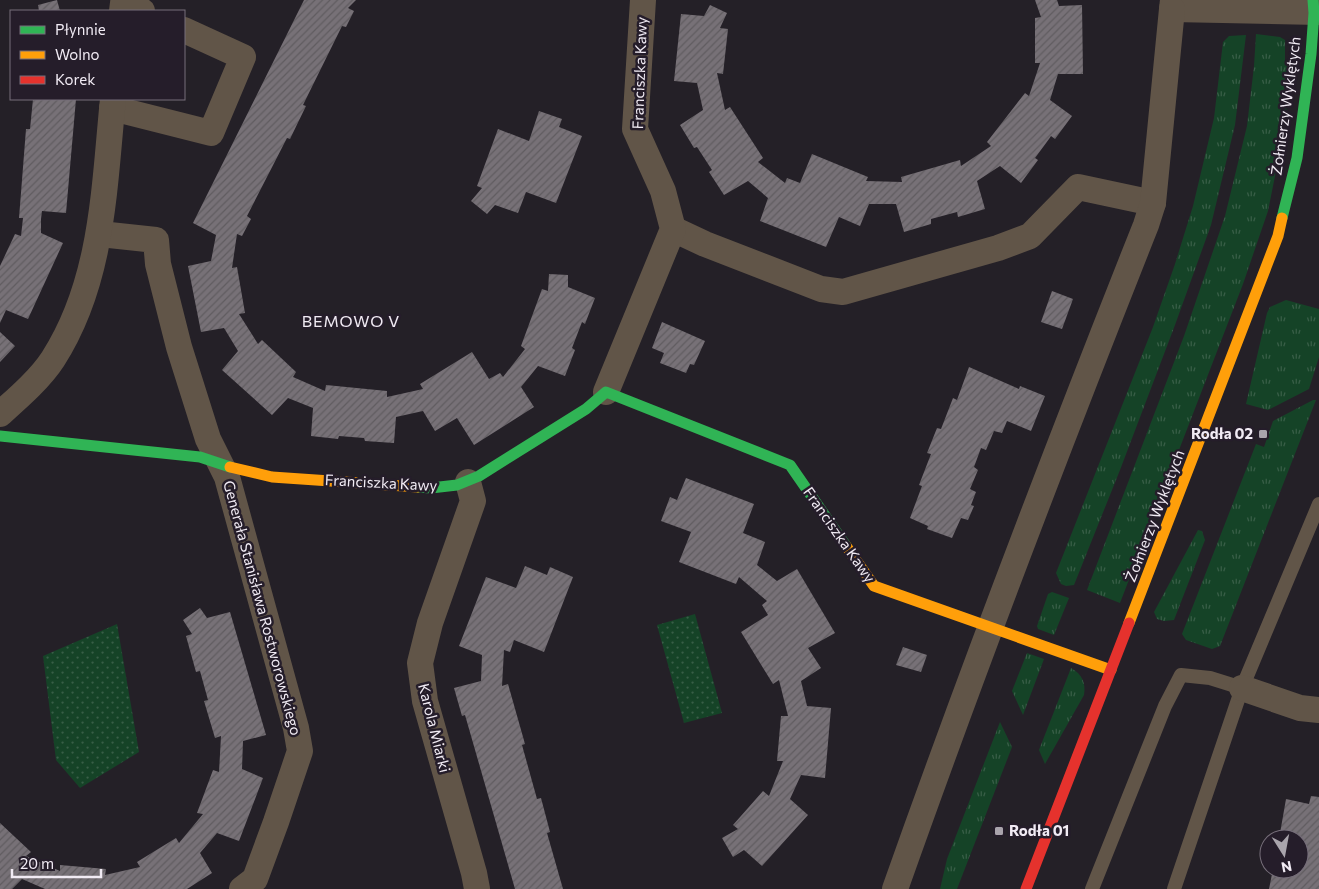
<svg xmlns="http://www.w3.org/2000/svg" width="1319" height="889" font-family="Commissioner,sans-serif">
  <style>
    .grass { fill: url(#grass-tufts) }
    .park { fill: url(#park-dots) }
    .building { fill: url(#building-hatch) }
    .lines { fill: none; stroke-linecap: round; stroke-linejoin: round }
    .lane { stroke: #615548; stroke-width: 14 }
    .street { stroke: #615548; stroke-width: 26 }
    .fast { stroke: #30b455; stroke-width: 11 }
    .slow { stroke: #ff9f0a; stroke-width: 11 }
    .jam { stroke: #e5322d; stroke-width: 11 }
    .poi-dot { fill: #a9a4ac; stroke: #251d2a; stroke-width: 2 }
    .labels { text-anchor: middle; stroke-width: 5; stroke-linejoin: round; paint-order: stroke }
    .street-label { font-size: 15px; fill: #f1ebf4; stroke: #251d2a }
    .poi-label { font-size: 15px; font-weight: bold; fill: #f1ebf4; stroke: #251d2a; text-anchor: end }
    .neighbourhood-label { font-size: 16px; letter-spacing: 1px; fill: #f1ebf4; stroke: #251d2a }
  </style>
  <defs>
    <pattern id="grass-tufts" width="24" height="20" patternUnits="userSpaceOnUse" patternTransform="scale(1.25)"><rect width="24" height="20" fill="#154327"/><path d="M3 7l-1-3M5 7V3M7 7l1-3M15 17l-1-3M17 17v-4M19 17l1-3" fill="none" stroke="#385e47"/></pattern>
    <pattern id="park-dots" width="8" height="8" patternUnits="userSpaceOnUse" patternTransform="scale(1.25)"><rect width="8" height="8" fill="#154327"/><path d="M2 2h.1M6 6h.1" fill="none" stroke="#385e47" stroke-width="1.8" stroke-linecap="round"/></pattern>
    <pattern id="building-hatch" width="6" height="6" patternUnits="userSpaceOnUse" patternTransform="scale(1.25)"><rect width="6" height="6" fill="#777177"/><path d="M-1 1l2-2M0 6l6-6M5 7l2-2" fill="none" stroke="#605c60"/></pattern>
  </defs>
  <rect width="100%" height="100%" fill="#242027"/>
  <g class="grass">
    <polygon points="1256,34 1280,37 1285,40 1285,65 1293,66 1280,151 1268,211 1243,284 1120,603 1087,590 1184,336 1225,216 1247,126 1254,66"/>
    <polygon points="1246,35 1235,125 1211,225 1175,325 1120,470 1074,585 1066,586 1061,584 1056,573 1153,327 1175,264 1193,206 1214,118 1223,42 1229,36"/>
    <polygon points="1286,300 1319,309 1319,357 1309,389 1268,410 1246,404 1267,313 1270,307"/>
    <polygon points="1313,400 1316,400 1220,646 1212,649 1186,640 1182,634 1256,444 1264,447 1273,421"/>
    <polygon points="1198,530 1202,531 1205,540 1174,620 1164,621 1157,619 1154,612"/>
    <polygon points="1052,592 1069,598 1054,635 1038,629 1037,626 1048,594"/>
    <polygon points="1027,653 1044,659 1023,715 1012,691"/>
    <path d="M 1071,668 C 1082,674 1086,683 1084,695 L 1045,764 L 1039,750 Z"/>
    <polygon points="1000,722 1012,747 957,889 940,889 947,859"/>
  </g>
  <g class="park">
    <polygon points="695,614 722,713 684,723 657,625"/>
    <polygon points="117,624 139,752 80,788 56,760 43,656"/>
  </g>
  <g class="building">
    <polygon points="57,0 60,11 39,11 38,5"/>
    <polygon points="304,0 356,0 348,8 354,11 346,27 342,26 303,105 306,106 290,139 287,138 247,216 251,219 242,236 237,234 232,268 237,267 245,313 239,314 258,344 262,340 296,372 293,377 325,391 326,385 387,391 387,397 423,389 420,384 472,352 489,379 500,373 503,377 525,349 521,346 542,289 548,291 549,274 568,275 568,287 595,298 585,324 582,322 572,348 575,350 565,376 538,366 521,387 534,407 474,445 457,418 435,431 423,411 396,417 394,443 365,441 364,438 339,436 338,439 311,436 313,408 288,398 272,415 222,370 238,351 224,328 201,332 188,266 211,261 216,235 193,223"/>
    <polygon points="1035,0 1057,0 1059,6 1082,5 1083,74 1058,74 1050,100 1072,116 1055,139 1051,136 1049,139 1035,158 1038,160 1021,183 1000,166 977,181 985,209 958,217 957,212 931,219 931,224 904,232 896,204 869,204 860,226 839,217 826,247 760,221 768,198 748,181 724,195 709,172 712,170 697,147 694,148 680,125 703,110 697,83 674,81 681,14 704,16 710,5 727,13 720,28 728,29 723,74 717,73 725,110 730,107 763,158 758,162 785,183 787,178 800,183 812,154 868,177 866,181 902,182 901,177 960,160 961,166 991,146 987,142 1025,93 1029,96 1040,63 1035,63 1035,18 1041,17"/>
    <polygon points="33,99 76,99 66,213 42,211 41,219 41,233 63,243 28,319 6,310 0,323 0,266 15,234 21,236 23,218 19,218 26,129 30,129"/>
    <polygon points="539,111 562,119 559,127 582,136 556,203 526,192 518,213 495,205 487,214 471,201 482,188 477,186 498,129 529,141"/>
    <polygon points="1052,291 1073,299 1062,329 1041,322"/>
    <polygon points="662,322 705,341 694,365 690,364 686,373 660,363 664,353 652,348"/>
    <polygon points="0,332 15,346 0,362"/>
    <polygon points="969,367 1019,389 1020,386 1045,396 1031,431 1007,421 1002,433 994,431 986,450 981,448 974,467 978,470 970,489 976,492 971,505 974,506 968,520 961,518 952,538 927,529 928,526 910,518 922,486 919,485 931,454 927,453 937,428 941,429 953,398 957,400"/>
    <polygon points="686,478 754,504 743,533 765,542 757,565 777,581 797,569 835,633 808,648 821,668 801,681 807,706 831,708 825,778 801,775 790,799 808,815 762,866 744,850 733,857 722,838 738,829 733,825 763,791 769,796 783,761 777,761 781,716 788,716 779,680 773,684 741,632 768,615 762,605 767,601 739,577 736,584 679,562 691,532 661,521 670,497 677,500"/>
    <polygon points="525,566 547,575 550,567 573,577 544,652 514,640 510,652 504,650 502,686 508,684 525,744 522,745 537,799 541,798 550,832 547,833 563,889 515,889 465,715 462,716 454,688 481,681 482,655 459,646 486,577 516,588"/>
    <polygon points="200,608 207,618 230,612 266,735 243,741 242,769 263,778 239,841 217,833 200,853 212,873 187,889 45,889 22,879 12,889 0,889 0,823 31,852 26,856 60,871 60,865 106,869 105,875 140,867 137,862 176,838 179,843 203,814 197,813 213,770 219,772 221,736 215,738 204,701 208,700 200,671 196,672 186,636 192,634 183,620"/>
    <polygon points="903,647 927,655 921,672 896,665"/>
    <polygon points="1311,796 1319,797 1319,889 1269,889 1272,874 1276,875 1277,869 1299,869 1299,839 1279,839 1286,799 1309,804"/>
  </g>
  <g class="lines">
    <g class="lane">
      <polyline points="1092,889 1165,706 1181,675 1210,678 1242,688"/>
      <polyline points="1174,889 1242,688 1319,504"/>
    </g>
    <g class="street">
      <polyline points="1173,0 1172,9 1319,12"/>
      <polyline points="122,11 123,3 142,11"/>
      <polyline points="112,108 211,133 243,57 184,30"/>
      <polyline points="673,229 705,244 821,289 843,292 998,248 1030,236 1078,187 1153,203"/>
      <polyline points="100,234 156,240 158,264 179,347 208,439 227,477 296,728 300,751 276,822 255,879 242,889"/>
      <polyline points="606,392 673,229 663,191 635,129 643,0"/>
      <path d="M 0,414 C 18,398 40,379 53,359 C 103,281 104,188 113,99"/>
      <polyline points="468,482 473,501 430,623 420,663 425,701 474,873 477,889"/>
      <polyline points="1242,688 1300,708 1319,710"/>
      <path d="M 895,889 C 974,666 1059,444 1146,225 L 1153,203 L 1172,9"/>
    </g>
    <g class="fast">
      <polyline points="1282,218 1297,158 1311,54 1314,13 1313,0"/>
      <polyline points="0,436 200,457 230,467"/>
      <polyline points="418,487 431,488 457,485 479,476 586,409 606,392 790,465 846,546"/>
    </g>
    <g class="slow">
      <polyline points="230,467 272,477 418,487"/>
      <polyline points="846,546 874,586 1111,670"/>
      <polyline points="1129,623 1278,236 1282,218"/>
    </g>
    <polyline class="jam" points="1026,889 1129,623"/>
  </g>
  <g class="poi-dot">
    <rect x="1258" y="429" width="10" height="10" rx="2.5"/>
    <rect x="994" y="826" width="10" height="10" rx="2.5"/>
  </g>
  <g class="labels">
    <g class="street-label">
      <text transform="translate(640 73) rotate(-88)" y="5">Franciszka Kawy</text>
      <text transform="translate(1286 106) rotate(-82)" y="5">Żołnierzy Wyklętych</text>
      <text transform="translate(381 483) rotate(3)" y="5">Franciszka Kawy</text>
      <text transform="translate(1155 516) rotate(-69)" y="5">Żołnierzy Wyklętych</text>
      <text transform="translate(839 535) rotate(55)" y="5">Franciszka Kawy</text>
      <text transform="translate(262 608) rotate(75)" y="5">Generała Stanisława Rostworowskiego</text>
      <text transform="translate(434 728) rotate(76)" y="5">Karola Miarki</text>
    </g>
    <g class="poi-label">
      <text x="1253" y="439">Rodła 02</text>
      <text x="1009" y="836" text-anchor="start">Rodła 01</text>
    </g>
    <g class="neighbourhood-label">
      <text x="351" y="327">BEMOWO V</text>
    </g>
  </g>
  <rect x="10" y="10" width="175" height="90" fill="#251d2a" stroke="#776f7b"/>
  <rect x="20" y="26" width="25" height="8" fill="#30b455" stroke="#776f7b"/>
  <text x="55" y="35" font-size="15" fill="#f1ebf4">Płynnie</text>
  <rect x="20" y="51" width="25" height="8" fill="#ff9f0a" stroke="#776f7b"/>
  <text x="55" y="60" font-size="15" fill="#f1ebf4">Wolno</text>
  <rect x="20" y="76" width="25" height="8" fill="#e5322d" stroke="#776f7b"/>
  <text x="55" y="85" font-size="15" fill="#f1ebf4">Korek</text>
  <g transform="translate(1284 854) rotate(169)"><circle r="24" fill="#251d2a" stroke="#776f7b"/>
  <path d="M0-4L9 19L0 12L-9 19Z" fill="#a9a4ac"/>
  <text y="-8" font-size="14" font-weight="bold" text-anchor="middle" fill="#f1ebf4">N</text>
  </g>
  <path d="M12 869v8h89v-8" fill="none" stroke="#f1ebf4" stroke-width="2.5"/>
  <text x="20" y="869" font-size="15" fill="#f1ebf4" stroke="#251d2a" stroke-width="4" paint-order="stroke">20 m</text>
</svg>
